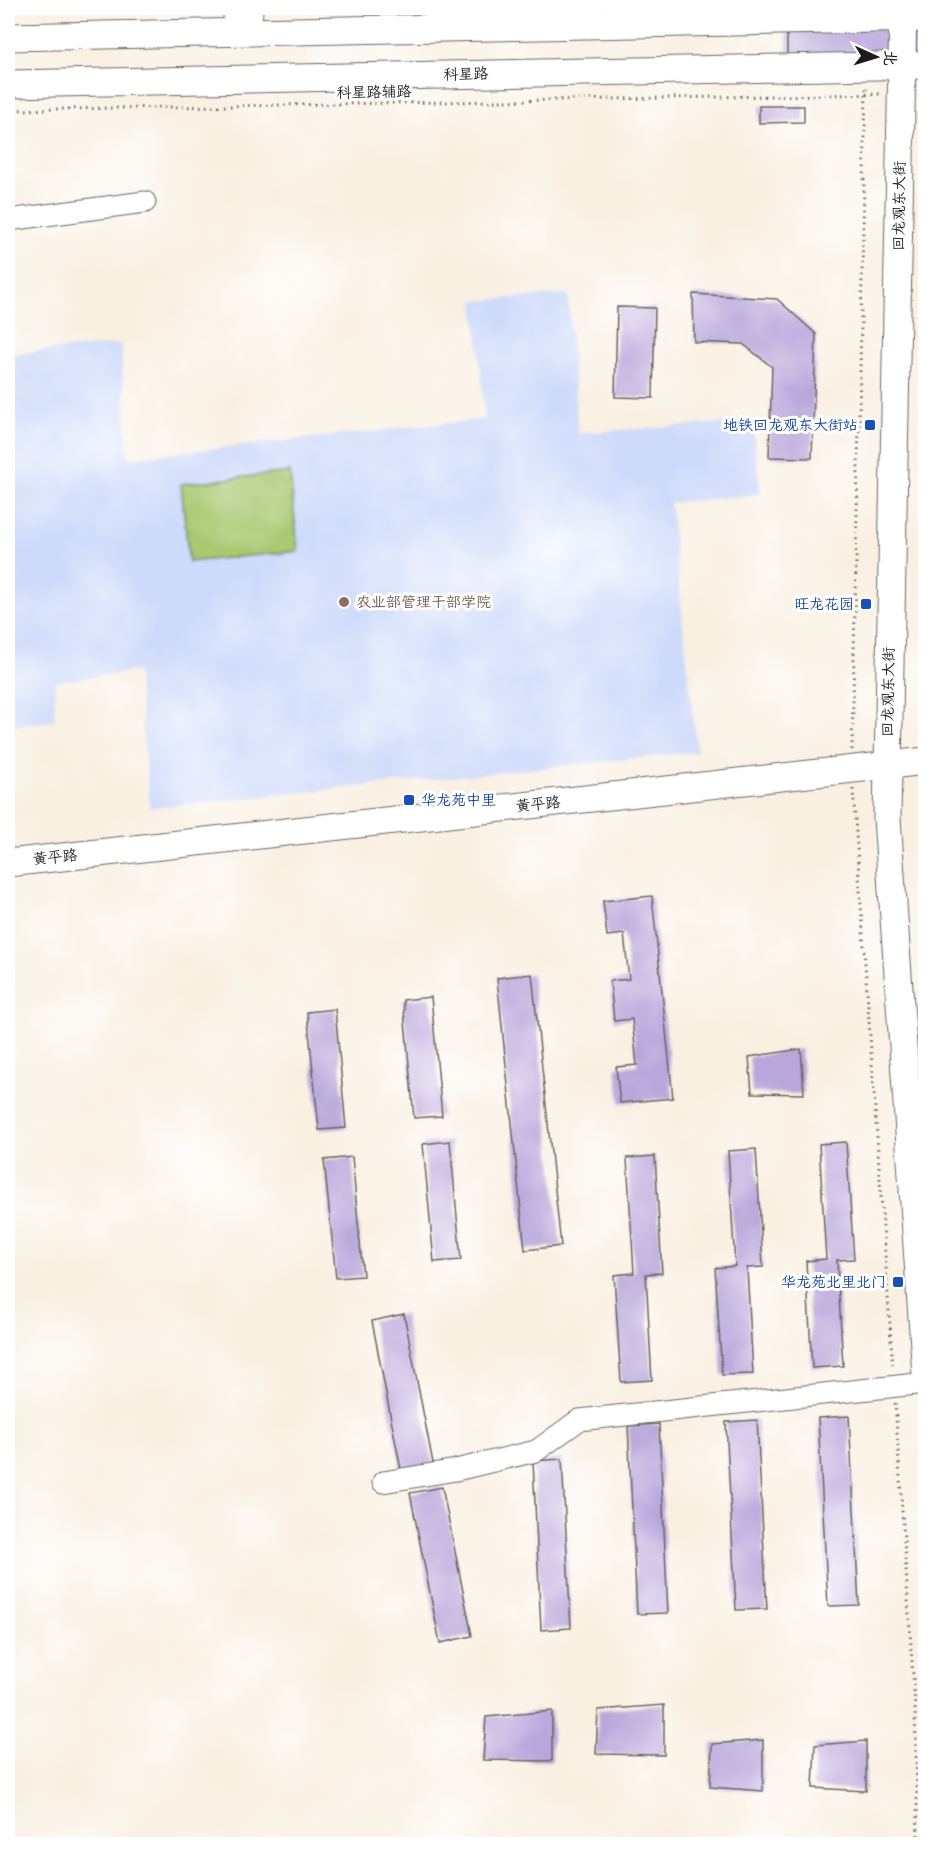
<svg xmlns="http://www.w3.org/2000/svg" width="933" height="1852" font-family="Pangolin,'LXGW WenKai TC',sans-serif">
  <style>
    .built { fill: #cedafa }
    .green { fill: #a9c86f; stroke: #627246; stroke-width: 1.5 }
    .building { fill: #b9a7db }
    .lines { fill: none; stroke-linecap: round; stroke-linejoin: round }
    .minor-casing { stroke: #696661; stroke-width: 23 }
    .major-casing { stroke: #696661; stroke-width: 29 }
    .path { stroke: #696661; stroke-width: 3; stroke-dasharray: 1.5 4.5; stroke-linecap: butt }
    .minor { stroke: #fff; stroke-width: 21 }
    .major { stroke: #fff; stroke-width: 27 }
    .transit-dot { fill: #1a4fb4; stroke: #fff; stroke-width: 2 }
    .education-dot { fill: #8d6e63; stroke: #fff; stroke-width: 2 }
    .labels { text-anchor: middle; stroke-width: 6; stroke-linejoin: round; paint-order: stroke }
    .street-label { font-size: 15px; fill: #1c1c1c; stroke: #fff }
    .transit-label { font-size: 15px; fill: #164399; stroke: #fff; text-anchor: end }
    .education-label { font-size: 15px; fill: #785e54; stroke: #fff; text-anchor: start }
  </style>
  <rect width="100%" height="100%" fill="#fff"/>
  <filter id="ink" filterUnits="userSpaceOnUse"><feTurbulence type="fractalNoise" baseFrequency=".0167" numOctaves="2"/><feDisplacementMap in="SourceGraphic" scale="12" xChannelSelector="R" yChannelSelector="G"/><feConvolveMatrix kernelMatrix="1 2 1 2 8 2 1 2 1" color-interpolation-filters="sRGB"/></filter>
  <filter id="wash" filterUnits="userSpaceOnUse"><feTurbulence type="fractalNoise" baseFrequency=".008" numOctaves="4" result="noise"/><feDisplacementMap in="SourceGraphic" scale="24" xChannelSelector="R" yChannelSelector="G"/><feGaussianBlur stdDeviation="1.35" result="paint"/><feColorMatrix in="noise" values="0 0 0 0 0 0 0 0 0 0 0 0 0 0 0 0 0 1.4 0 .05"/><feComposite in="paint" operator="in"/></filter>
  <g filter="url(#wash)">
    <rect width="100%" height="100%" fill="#f9f0e2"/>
    <polygon class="built" points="568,294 578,433 752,421 761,494 670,503 697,752 150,808 137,671 55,682 54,721 8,727 8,354 121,344 128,458 485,419 474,301"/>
    <polygon class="green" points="290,472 298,551 189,562 181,484"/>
    <g id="blocks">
      <g class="building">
        <polygon points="787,20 926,20 926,71 787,72"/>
        <polygon points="759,106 804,106 804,122 759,123"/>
        <polygon points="693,294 777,299 816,334 812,458 769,457 772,367 743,344 694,342"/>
        <polygon points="617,307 655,308 653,398 615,397"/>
        <polygon points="652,896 673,1098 620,1103 616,1067 637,1065 632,1019 614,1021 610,981 629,979 624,934 607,936 603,901"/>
        <polygon points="532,974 561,1246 525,1250 497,978"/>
        <polygon points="431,997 442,1116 414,1118 403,1000"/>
        <polygon points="335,1009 346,1128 319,1130 307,1012"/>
        <polygon points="801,1049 804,1094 752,1093 749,1057"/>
        <polygon points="450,1141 461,1260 434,1262 423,1144"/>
        <polygon points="846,1142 854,1259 837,1260 843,1366 812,1368 806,1261 826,1259 819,1144"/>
        <polygon points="756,1149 763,1267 747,1268 753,1374 722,1375 715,1268 735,1266 728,1151"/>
        <polygon points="655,1156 662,1273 646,1274 652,1380 621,1382 614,1275 634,1273 627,1158"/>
        <polygon points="352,1157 363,1276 336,1278 324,1160"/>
        <polygon points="404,1314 433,1463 401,1470 372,1321"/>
        <polygon points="849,1416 859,1605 828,1606 818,1418"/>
        <polygon points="757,1420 767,1609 736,1610 726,1422"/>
        <polygon points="659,1424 668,1613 637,1614 628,1426"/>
        <polygon points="562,1459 571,1628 541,1630 533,1461"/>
        <polygon points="442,1487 472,1636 440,1643 410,1493"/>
        <polygon points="664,1705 664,1755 596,1754 598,1710"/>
        <polygon points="552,1711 552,1761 483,1760 486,1717"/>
        <polygon points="763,1740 763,1791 710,1787 712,1744"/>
        <polygon points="866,1741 866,1791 813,1788 815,1745"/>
      </g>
    </g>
  </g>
  <g filter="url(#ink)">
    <use href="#blocks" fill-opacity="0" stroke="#696661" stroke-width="1.5"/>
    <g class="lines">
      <g class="minor-casing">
        <g id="minor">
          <polyline points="251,32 252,8"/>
          <polyline points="234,33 234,8"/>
          <polyline points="8,220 145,202"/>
          <polyline points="383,1482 456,1470 536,1451 579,1420 926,1383"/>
        </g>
      </g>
      <g class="major-casing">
        <g id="major">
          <polyline points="903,8 887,818 926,1375"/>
          <polyline points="8,37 926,18"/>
          <polyline points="8,84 926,65"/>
          <polyline points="8,863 926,761"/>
        </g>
      </g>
      <g class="path">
        <polyline points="8,9 70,8"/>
        <polyline points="8,110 882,94"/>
        <polyline points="852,750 866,88"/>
        <polyline points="853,789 893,1369"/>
        <polyline points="895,1403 915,1707 918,1844"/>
      </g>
      <use href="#minor" class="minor"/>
      <use href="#major" class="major"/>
    </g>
  </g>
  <g class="transit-dot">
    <rect x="864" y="419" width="12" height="12" rx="3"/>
    <rect x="860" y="598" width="12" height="12" rx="3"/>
    <rect x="403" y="794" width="12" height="12" rx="3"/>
    <rect x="892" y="1276" width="12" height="12" rx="3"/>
  </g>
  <circle class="education-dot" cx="344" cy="602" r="6"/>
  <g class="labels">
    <g class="street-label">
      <text transform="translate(466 74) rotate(-1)" y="5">科星路</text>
      <text transform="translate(374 92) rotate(-1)" y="5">科星路辅路</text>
      <text transform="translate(899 206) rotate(-89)" y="5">回龙观东大街</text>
      <text transform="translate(888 692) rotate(-89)" y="5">回龙观东大街</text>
      <text transform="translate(538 804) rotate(-6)" y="5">黄平路</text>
      <text transform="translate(55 857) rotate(-6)" y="5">黄平路</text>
    </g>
    <g class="transit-label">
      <text x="858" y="430">地铁回龙观东大街站</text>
      <text x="854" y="609">旺龙花园</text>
      <text x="421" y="805" text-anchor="start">华龙苑中里</text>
      <text x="886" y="1287">华龙苑北里北门</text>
    </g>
    <g class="education-label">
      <text x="356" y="607">农业部管理干部学院</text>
    </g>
  </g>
  <rect width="933" height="1852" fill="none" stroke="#fff" stroke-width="30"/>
  <g transform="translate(876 57) rotate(94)" stroke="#ffffff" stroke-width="4.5" paint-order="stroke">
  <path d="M0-4.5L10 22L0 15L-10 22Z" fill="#1c1c1c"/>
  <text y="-9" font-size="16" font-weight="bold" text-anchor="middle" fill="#1c1c1c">北</text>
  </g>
</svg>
